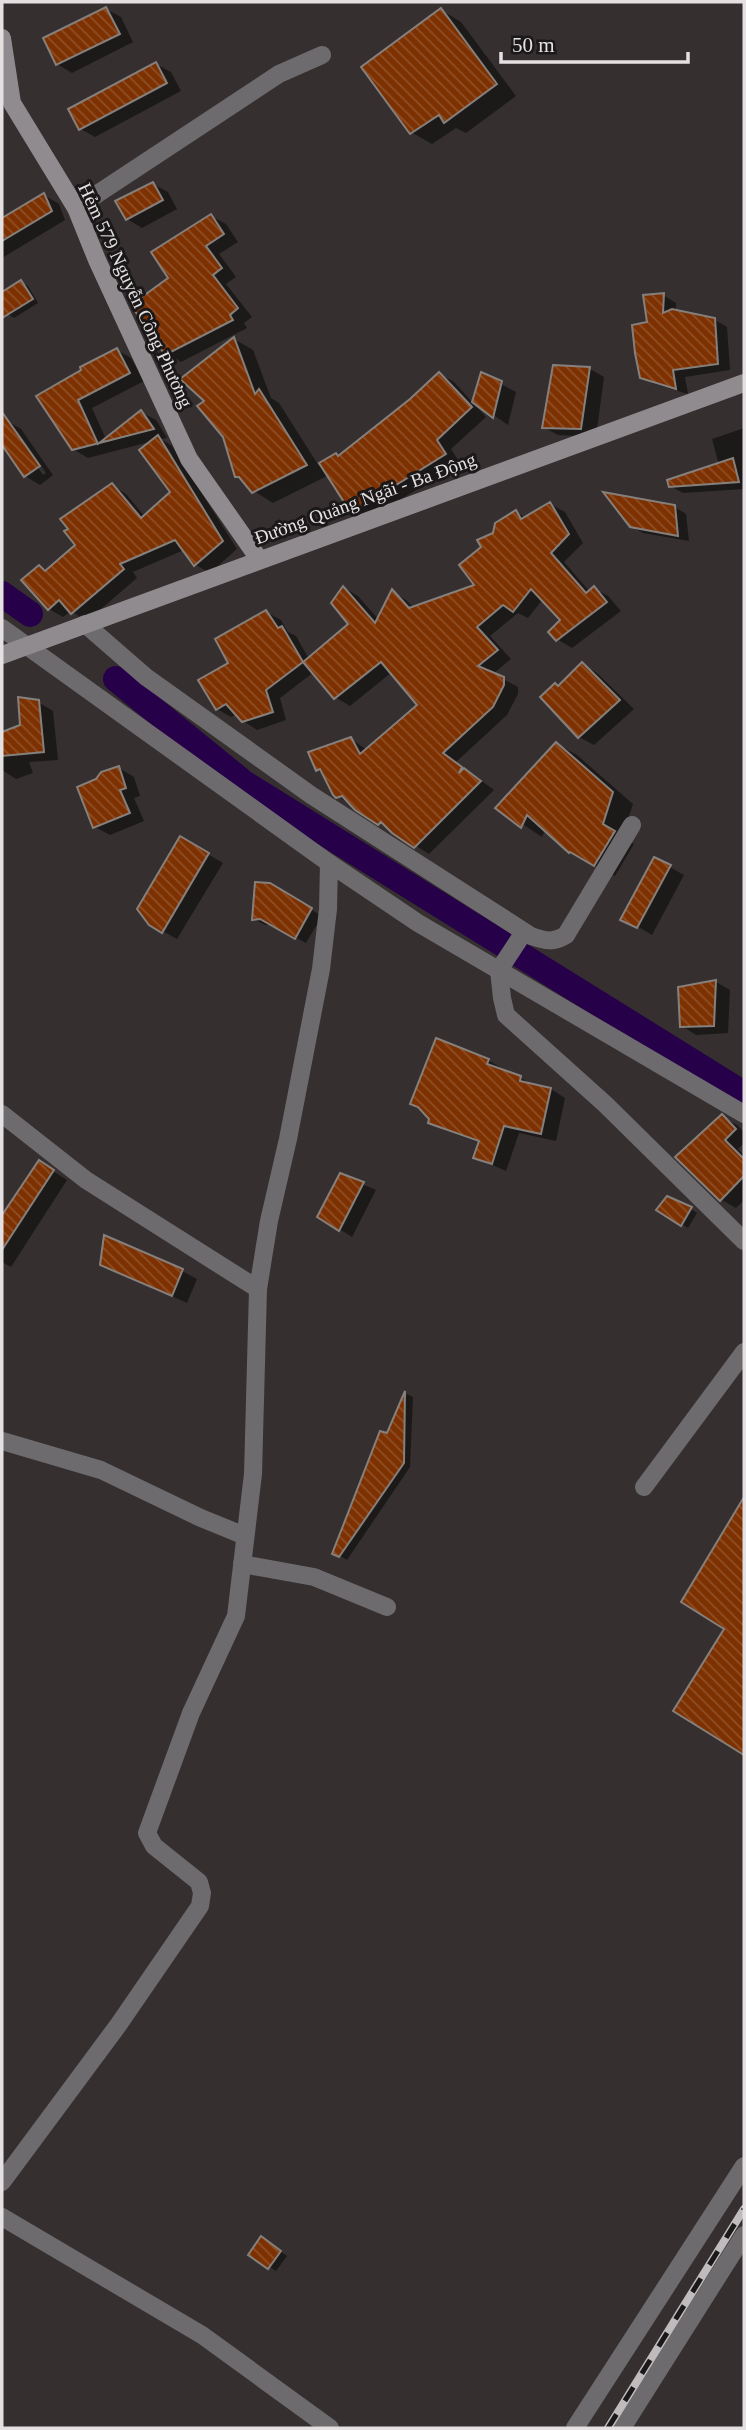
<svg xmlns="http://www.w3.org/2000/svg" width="746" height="2430" font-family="Georgia,serif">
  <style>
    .shadow { fill: #0007; fill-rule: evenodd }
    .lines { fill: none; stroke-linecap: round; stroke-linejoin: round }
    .canal { stroke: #260048; stroke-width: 26 }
    .building { fill: url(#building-back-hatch); stroke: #86807d; stroke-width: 2 }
    .street { stroke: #6d6b6d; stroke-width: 18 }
    .secondary { stroke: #8f8b8e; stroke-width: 18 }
    .rail-casing { stroke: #c0bcbd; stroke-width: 8 }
    .rail { stroke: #1b1819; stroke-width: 5; stroke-dasharray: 16; stroke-linecap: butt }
    .labels { text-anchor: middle; stroke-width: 6; stroke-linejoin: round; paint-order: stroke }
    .street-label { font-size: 19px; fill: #e5e1e2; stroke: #1b1819 }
  </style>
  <defs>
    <pattern id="building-back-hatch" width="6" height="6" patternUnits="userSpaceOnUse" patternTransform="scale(1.75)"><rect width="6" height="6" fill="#7d3101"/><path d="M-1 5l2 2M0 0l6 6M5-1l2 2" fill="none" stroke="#8f4f26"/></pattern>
  </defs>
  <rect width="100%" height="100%" fill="#352f30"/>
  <g class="shadow">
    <polygon points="106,9 121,17 133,42 72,73 57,64"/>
    <polygon points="441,10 461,22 516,96 466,133 456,128 432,144 411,132"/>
    <polygon points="156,64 171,72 181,91 95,137 81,129"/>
    <polygon points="153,184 168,192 177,209 142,228 127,219"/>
    <polygon points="44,195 59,204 65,220 2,258 2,220"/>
    <polygon points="211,216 226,224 238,242 219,254 236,277 226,284 252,317 244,323 247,328 181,362 167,353 170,279"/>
    <polygon points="21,282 28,286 38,303 14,318 8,314 2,304 2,294"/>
    <polygon points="663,295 676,303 676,312 715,320 727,327 730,370 685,377 688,394 654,384 641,377 649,323"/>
    <polygon points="234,339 253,350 271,398 279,403 319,466 336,455 340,457 411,401 440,374 454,382 473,403 482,374 516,392 508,425 476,403 475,405 486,417 451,449 460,463 367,520 352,511 329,475 273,503 254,491 206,401"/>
    <polygon points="117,350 131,358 144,381 92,408 106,439 141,412 156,420 167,438 161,439 172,446 237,549 210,573 196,565 184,550 133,572 137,578 87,621 71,611 63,617 49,609 40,567 47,571 78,545 112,485 126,494 145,517 173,492 153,441 88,458 73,449 39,397"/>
    <polygon points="590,369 604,377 596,437 558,435 543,427"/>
    <path d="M 7,421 L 21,429 L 53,475 L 40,485 L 25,476 L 2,442 L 2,424 ZM 13,431 L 17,431 L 46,473 L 43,475 Z"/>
    <polygon points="744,428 744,489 683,493 670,486 719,465 712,439"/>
    <polygon points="550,504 565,512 583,543 564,562 590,592 594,588 608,596 621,611 572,648 557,639 562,620 543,599 528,618 518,613 490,636 511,659 493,674 518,687 518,694 507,715 456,762 494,790 429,854 334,794 325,774 317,770 351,739 367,750 420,705 392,672 350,706 335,697 314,672 280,698 286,720 257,730 243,721 237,714 231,717 217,709 230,663 266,612 281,620 288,632 296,636 309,659 351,624 344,588 358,596 379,620 393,592 406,600 414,608 477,585 495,535 516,512 526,518"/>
    <polygon points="675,507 686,514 689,541 643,533 631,526"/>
    <polygon points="582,664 597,673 634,709 594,745 579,737 542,697 559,687"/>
    <polygon points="38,702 53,711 58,760 29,762 33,773 16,779 2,770 2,734 22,726"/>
    <polygon points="557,744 577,755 633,804 622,837 634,844 615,876 570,852 545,830 542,837 498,808"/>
    <polygon points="119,768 134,777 140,796 134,798 144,821 110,835 95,827"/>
    <polygon points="180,838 223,863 177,939 150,924"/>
    <polygon points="655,859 684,875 652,935 635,925"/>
    <polygon points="269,885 322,916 306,943 273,925 265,925 254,919"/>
    <polygon points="716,982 730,990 728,1033 696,1035 682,1026"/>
    <polygon points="488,1060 503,1069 502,1071 521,1078 535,1086 551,1089 565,1098 556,1141 519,1133 506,1171 475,1157 480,1143 444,1130 430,1122"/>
    <polygon points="722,1117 737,1125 744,1132 744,1143 738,1149 744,1155 744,1200 736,1208 722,1200 678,1158"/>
    <polygon points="40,1163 67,1180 11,1267 2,1262 2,1218"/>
    <polygon points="341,1175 376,1190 352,1237 319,1216"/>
    <polygon points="659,1209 691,1209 697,1213 688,1228"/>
    <polygon points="102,1264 182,1271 197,1279 187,1303"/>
    <polygon points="407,1394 413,1397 410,1467 347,1560 335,1553"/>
    <polygon points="744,1500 744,1753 675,1710 726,1628 683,1602"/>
    <polygon points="268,2242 287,2256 276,2271 250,2254"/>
  </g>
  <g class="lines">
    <g class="canal">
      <polyline points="2,594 30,614"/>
      <polyline points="116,679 244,783 744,1094"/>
    </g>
  </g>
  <g class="building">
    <polygon points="106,7 120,34 56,65 43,38"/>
    <polygon points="441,8 497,84 444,123 439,115 410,134 361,67"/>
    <polygon points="156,62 167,83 79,130 68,109"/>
    <polygon points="153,182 163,200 126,220 115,201"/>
    <polygon points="44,193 52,211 2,241 2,218"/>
    <polygon points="211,214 224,234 206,246 222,268 213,275 238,308 230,315 233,320 165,355 131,305 168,278 151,252"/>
    <polygon points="21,280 33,299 2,318 2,292"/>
    <polygon points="664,293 663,313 672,309 715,318 718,364 673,370 676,389 640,378 635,353 632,325 647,322 643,295"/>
    <polygon points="234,337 255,394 259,389 307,465 252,493 239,477 235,477 223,437 197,406 204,401 180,379"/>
    <polygon points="117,348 130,373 78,400 98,444 141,410 154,429 72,450 36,396 81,370 80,367"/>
    <polygon points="553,365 590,367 581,429 542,428"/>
    <polygon points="439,372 472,407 437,440 446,454 351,513 319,463 336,453 338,456 410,399"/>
    <polygon points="481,372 502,381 493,418 472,402"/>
    <polygon points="2,412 40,466 24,477 2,445"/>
    <polygon points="158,435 223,541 194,566 175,540 120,564 124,569 71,614 59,600 48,610 21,580 39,565 45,571 75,545 64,531 68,529 60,519 112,483 141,518 170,492 139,450"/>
    <polygon points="733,458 739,482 669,487 667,480"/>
    <polygon points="603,492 675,505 678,536 630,527"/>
    <polygon points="550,502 569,534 551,553 586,593 594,586 607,602 556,641 548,632 560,620 531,589 513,612 503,605 477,627 498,650 478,666 504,677 504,685 493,707 443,753 462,767 459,773 464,768 481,781 414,848 392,833 381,822 378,825 355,810 342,796 336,798 333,795 320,769 316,771 308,752 351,737 360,754 417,705 381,662 334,699 303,662 348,624 331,603 343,586 375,623 392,589 409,608 474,585 459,565 481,547 477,540 493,533 495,523 516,510 521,519"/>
    <polygon points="266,610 278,628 282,626 303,662 266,690 273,712 242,722 226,704 216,710 198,680 228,663 215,639"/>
    <polygon points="582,662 620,700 578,738 540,697 555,683 558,686"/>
    <polygon points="18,697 39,700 44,752 2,756 2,732 20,725"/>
    <polygon points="556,742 613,792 603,824 615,831 594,866 570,852 569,853 527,815 521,828 495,808"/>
    <polygon points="119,766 126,788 120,790 130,813 93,828 77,787 96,779 101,772"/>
    <polygon points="180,836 209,853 162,933 149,925 137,909"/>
    <polygon points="654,857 671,865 637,928 620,920"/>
    <polygon points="255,882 270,883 312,908 295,939 260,919 252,920"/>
    <polygon points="716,980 714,1026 680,1027 678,987"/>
    <polygon points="436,1038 489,1059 487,1064 521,1076 520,1081 551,1088 541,1134 504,1126 492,1164 473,1158 479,1141 428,1123 429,1119 418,1107 410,1104"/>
    <polygon points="722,1114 736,1129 725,1140 744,1159 744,1176 720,1201 675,1157"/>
    <polygon points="39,1160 54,1170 2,1250 2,1215"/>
    <polygon points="340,1173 364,1182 339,1231 317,1217"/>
    <polygon points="667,1196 692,1207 681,1226 656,1210"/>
    <polygon points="104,1235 183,1269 172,1296 100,1265"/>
    <polygon points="405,1391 404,1463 339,1557 332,1554 380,1431 387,1433"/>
    <polygon points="744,1497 744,1755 673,1711 724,1629 681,1602"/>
    <polygon points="261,2236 281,2251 268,2269 248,2255"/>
  </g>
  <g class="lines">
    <g class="street">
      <polyline points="76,208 279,74 322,55"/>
      <path d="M 85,624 L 146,677 L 311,795 L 531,936 C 546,941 553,943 566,935 L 632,825"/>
      <polyline points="2,628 329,863 418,923 744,1114"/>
      <polyline points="524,932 499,970 502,998 506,1015 605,1104 744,1241"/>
      <polyline points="2,1114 86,1180 258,1289"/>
      <polyline points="2,1441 101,1470 201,1518 245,1536"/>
      <polyline points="644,1487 744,1352"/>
      <polyline points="242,1564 314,1577 387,1607"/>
      <polyline points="2,2182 119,2024 200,1906 202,1893 199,1882 154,1846 147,1833 191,1713 236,1616 253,1474 258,1289 269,1221 288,1139 321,969 328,909 329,863"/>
      <polyline points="2,2217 202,2335 330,2428"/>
      <polyline points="575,2428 744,2166"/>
      <polyline points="622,2428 744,2235"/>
    </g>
    <g class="secondary">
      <polyline points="2,38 12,103 76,208 97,260 189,459 259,559"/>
      <polyline points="2,655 744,383"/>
    </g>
    <g class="rail-casing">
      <polyline id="rail" points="608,2428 744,2209"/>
    </g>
    <use href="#rail" class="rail"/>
  </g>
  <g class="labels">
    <g class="street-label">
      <text transform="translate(136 295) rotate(65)" y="7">Hẻm 579 Nguyễn Công Phương</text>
      <text transform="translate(365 498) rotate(-20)" y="7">Đường Quảng Ngãi - Ba Động</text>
    </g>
  </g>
  <rect width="746" height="2430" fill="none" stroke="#e5e1e2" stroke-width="7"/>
  <path d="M501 52v10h187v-10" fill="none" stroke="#e5e1e2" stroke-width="3.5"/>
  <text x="512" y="52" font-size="21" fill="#e5e1e2" stroke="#1b1819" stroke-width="5" paint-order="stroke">50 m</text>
</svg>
